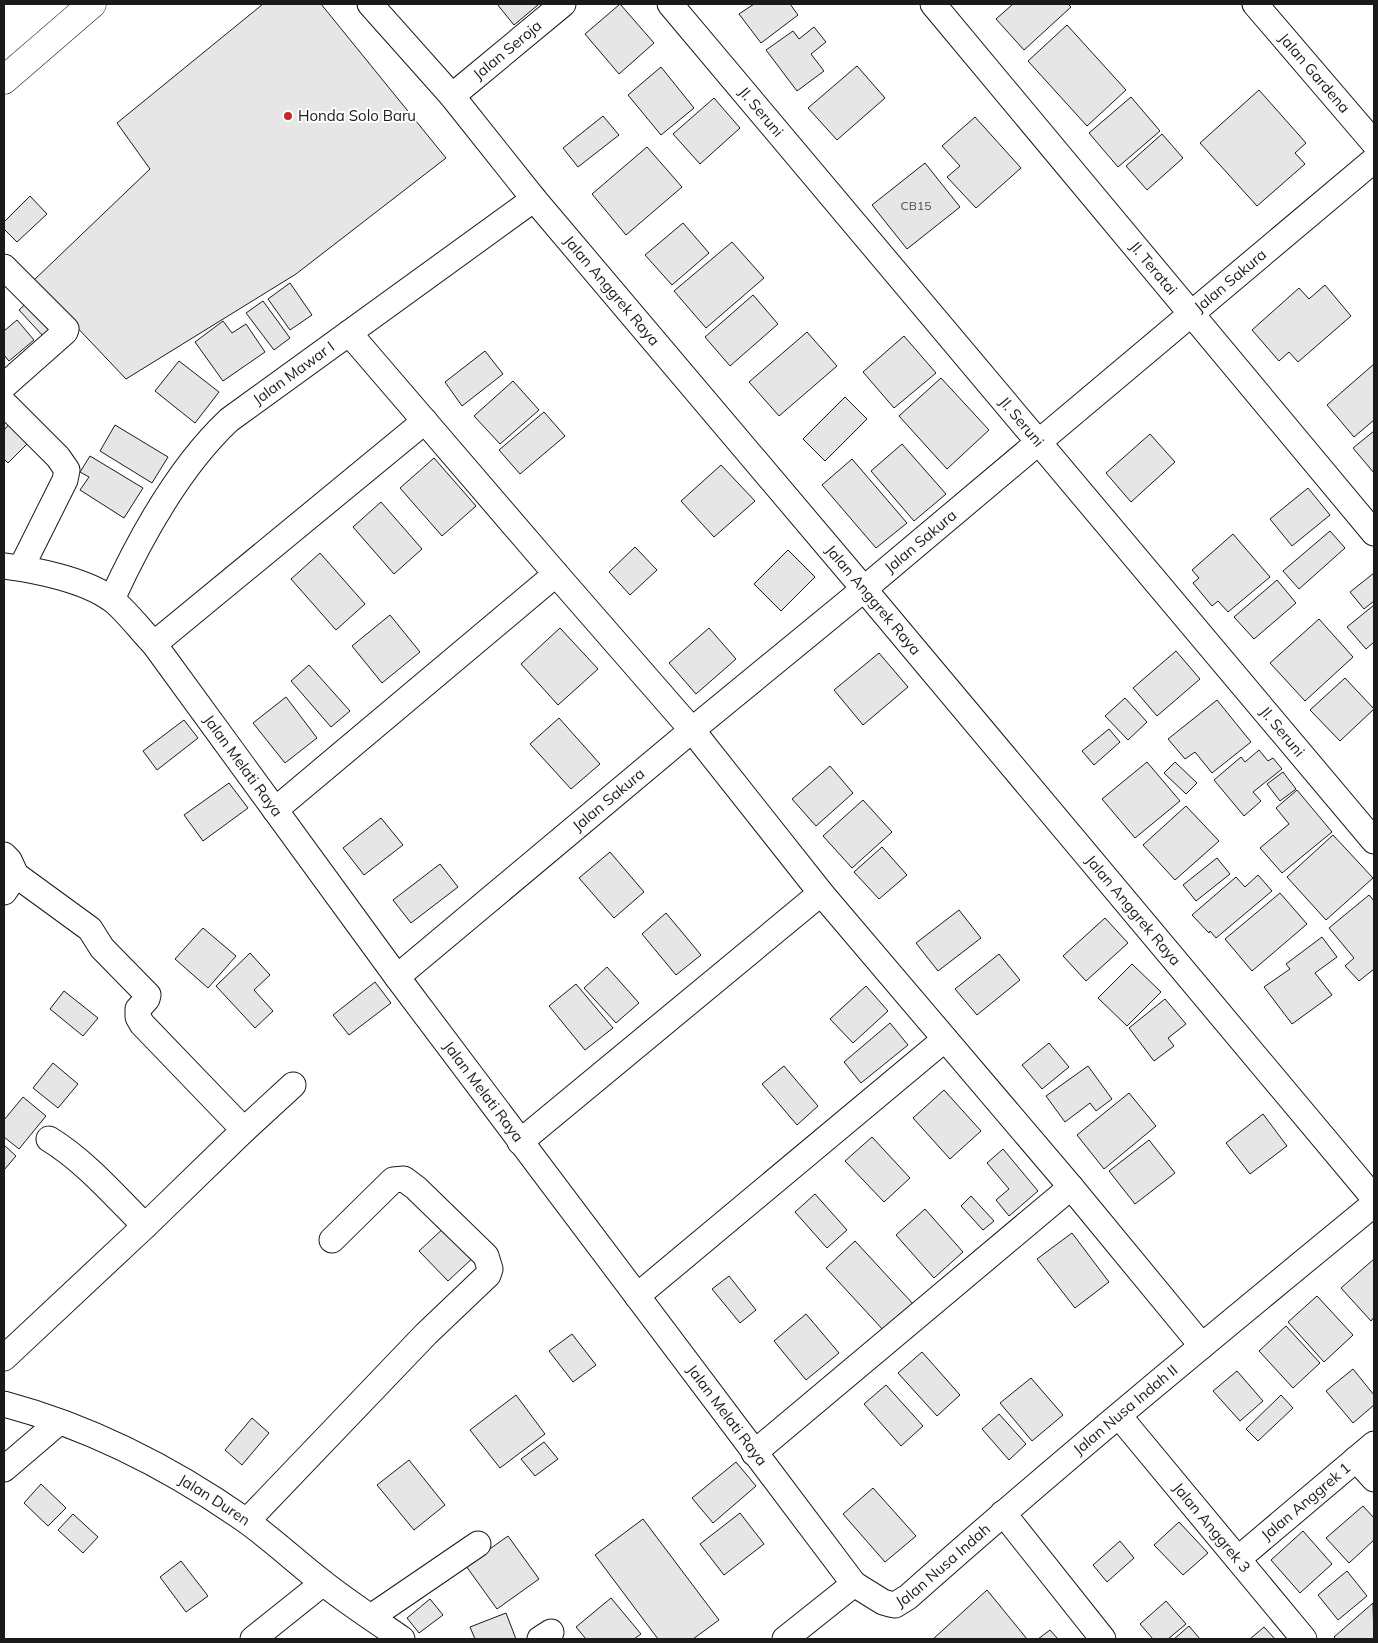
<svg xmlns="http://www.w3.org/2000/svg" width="1378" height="1643" font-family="Mulish,sans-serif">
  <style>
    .building { fill: #e6e6e6; stroke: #1a1a1a }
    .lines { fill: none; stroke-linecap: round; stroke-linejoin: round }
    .street-casing { stroke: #1a1a1a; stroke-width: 27 }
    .primary-casing { stroke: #1a1a1a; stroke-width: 29 }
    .street { stroke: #fff; stroke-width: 25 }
    .primary { stroke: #fff; stroke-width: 28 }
    .poi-dot { fill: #c62828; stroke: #fff; stroke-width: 2 }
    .labels { text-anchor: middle; stroke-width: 4; stroke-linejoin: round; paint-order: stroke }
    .number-label { font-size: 12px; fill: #4d4d4d }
    .street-label { font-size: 15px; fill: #1a1a1a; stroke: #fff }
    .poi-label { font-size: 15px; fill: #1a1a1a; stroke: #fff; text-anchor: start }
  </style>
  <rect width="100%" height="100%" fill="#fff"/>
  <g class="building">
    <polygon points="263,4 321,4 446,158 296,274 126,379 33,281 150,169 117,123"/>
    <polygon points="497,4 539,4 514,25"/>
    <polygon points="620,4 654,43 619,74 585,34"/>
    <polygon points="754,4 790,4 798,15 761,43 739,14"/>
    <polygon points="1013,4 1068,4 1071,7 1024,50 996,19"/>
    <polygon points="1067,25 1126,90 1087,126 1028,61"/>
    <polygon points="814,27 826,42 811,54 824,71 797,91 766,50 793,31 799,39"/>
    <polygon points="857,66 885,98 837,140 808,108"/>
    <polygon points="661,67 694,108 661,135 628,95"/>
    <polygon points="1259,90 1306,143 1295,153 1305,164 1257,206 1200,143"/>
    <polygon points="1131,97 1160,131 1118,167 1089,133"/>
    <polygon points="714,98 740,128 700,164 673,134"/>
    <polygon points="603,116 619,135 578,167 563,148"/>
    <polygon points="975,117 1021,168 976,208 947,177 960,166 942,146"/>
    <polygon points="1162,134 1183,158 1147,190 1126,166"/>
    <polygon points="647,147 682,187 626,235 592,194"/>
    <polygon points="925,163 960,207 907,249 872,205"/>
    <polygon points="30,196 47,214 17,242 4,229 4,222"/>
    <polygon points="683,223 709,253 672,285 645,255"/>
    <polygon points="732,242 764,278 706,328 674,291"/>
    <polygon points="290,283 312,315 290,330 268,299"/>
    <polygon points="1325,285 1351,316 1298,362 1289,352 1279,361 1252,330 1299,288 1309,299"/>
    <polygon points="753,295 778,324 730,366 705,337"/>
    <polygon points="33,297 57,322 43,336 19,310"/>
    <polygon points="263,301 290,338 274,350 246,313"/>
    <polygon points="17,320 34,340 9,361 4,355 4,331"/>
    <polygon points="223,321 232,333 246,324 265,352 223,381 195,342"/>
    <polygon points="807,332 837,366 779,416 749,382"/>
    <polygon points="904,336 936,373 894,408 863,372"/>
    <polygon points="485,351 503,374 462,406 445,382"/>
    <polygon points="179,361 219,392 195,423 155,391"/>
    <polygon points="1374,364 1374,420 1354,437 1327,405"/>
    <polygon points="941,378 989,430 947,469 899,416"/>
    <polygon points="513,381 539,410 500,444 474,416"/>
    <polygon points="845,397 867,419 825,461 803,439"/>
    <polygon points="544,412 565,436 520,474 499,450"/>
    <polygon points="11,422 31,440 8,463 4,459 4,430"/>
    <polygon points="115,425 168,457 152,483 100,451"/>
    <polygon points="1374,431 1374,473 1353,448"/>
    <polygon points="1150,434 1175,462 1131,502 1106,473"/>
    <polygon points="902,444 946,494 914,521 871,471"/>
    <polygon points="90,456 143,488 124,518 80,490 89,477 80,472"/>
    <polygon points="434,458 476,506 442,536 400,488"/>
    <polygon points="852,459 907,523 876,548 822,485"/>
    <polygon points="721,465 755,501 714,537 681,501"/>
    <polygon points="1308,488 1330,515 1292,546 1270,519"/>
    <polygon points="381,502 422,549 394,574 353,527"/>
    <polygon points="1330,531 1345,548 1299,589 1283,571"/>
    <polygon points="1233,534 1270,577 1228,612 1218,601 1212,606 1193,583 1199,578 1192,570"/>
    <polygon points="635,547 657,570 630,595 609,572"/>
    <polygon points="788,550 815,577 781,611 754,584"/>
    <polygon points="320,553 365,604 336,630 291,579"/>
    <polygon points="1374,573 1374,601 1364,609 1350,592"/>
    <polygon points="1277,580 1296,603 1254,639 1234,617"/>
    <polygon points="1374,605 1374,642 1366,649 1347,627"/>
    <polygon points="390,615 420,652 382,683 352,646"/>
    <polygon points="1319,619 1353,657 1305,701 1270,663"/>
    <polygon points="560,628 598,669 558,705 521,664"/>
    <polygon points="709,628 736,659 696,694 669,663"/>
    <polygon points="1176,651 1200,679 1157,716 1133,688"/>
    <polygon points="879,653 908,687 863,725 834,690"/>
    <polygon points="309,665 350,711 331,727 291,681"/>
    <polygon points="1345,678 1374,709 1340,741 1310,710"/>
    <polygon points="286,697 317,738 285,763 253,723"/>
    <polygon points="1125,698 1147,722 1128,740 1105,716"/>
    <polygon points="1217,700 1251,742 1212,773 1195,752 1185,759 1168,739"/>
    <polygon points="559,718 600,764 571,789 530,744"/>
    <polygon points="184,720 198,738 157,770 143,751"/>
    <polygon points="1109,729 1120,742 1094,765 1082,751"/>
    <polygon points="1259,750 1268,761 1273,758 1282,769 1253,792 1261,801 1244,816 1214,780 1241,757 1245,762"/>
    <polygon points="1147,762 1180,801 1135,838 1102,799"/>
    <polygon points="1175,762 1197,783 1186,794 1164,773"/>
    <polygon points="830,766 853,793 816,826 792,799"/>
    <polygon points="1283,772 1296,789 1280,801 1267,784"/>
    <polygon points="229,783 248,808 203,841 184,815"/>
    <polygon points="1297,790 1332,832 1282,873 1260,848 1289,824 1276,808"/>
    <polygon points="863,800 892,832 852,868 823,836"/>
    <polygon points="1186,806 1219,841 1175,880 1143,845"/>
    <polygon points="381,818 403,845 364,875 343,848"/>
    <polygon points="1333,835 1373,878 1326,920 1287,877"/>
    <polygon points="882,847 907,875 879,899 854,872"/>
    <polygon points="610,852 644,892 614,918 579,878"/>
    <polygon points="1217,858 1230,874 1196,901 1183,885"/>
    <polygon points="440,864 458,887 411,923 393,900"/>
    <polygon points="1258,875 1272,891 1216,938 1210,931 1209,933 1192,915 1236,877 1245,887"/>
    <polygon points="1280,893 1307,924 1252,971 1225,939"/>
    <polygon points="1369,895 1374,901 1374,969 1359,981 1345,966 1354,958 1329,928"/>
    <polygon points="959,910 981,938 938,971 916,943"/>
    <polygon points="666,913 701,955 676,975 642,934"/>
    <polygon points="1105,918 1128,943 1086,981 1063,956"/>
    <polygon points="203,928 236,956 208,988 175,959"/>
    <polygon points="1322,937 1337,957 1315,973 1332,995 1292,1024 1264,987 1290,969 1286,964"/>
    <polygon points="250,953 270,975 254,990 273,1011 255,1028 216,986"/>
    <polygon points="999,954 1020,980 977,1015 955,989"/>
    <polygon points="1132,964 1161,992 1127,1026 1098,998"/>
    <polygon points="607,967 639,1003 616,1023 584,988"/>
    <polygon points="375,982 391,1003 349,1035 333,1015"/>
    <polygon points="576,984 613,1028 585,1050 549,1006"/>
    <polygon points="866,986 888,1011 853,1043 830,1019"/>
    <polygon points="64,991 98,1018 83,1036 50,1009"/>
    <polygon points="1165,999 1186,1024 1168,1038 1174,1046 1154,1061 1129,1028"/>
    <polygon points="890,1023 908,1045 861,1083 844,1062"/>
    <polygon points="1049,1043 1069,1067 1042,1089 1022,1065"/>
    <polygon points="53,1063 78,1084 58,1108 33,1088"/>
    <polygon points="784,1066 818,1106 797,1125 762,1084"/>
    <polygon points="1088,1066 1112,1099 1096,1111 1090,1103 1065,1122 1046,1096"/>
    <polygon points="944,1090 981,1131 950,1159 913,1118"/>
    <polygon points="1129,1093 1156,1126 1104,1169 1077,1135"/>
    <polygon points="23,1097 46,1116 19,1149 4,1137 4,1120"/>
    <polygon points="1263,1114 1287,1146 1250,1174 1226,1143"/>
    <polygon points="872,1137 910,1178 884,1202 845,1161"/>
    <polygon points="1149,1140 1175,1173 1135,1204 1109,1171"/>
    <polygon points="4,1145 16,1156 4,1170"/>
    <polygon points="1003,1149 1038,1191 1009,1216 996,1200 1009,1189 987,1163"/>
    <polygon points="815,1194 847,1230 827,1248 795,1212"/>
    <polygon points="971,1196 994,1221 983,1230 961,1206"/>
    <polygon points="925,1209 963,1252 934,1278 896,1235"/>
    <polygon points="447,1225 476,1255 448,1281 419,1251"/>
    <polygon points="1072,1233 1109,1282 1075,1308 1037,1259"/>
    <polygon points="855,1241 914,1305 885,1332 826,1268"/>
    <polygon points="1374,1259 1374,1317 1371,1321 1341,1288"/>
    <polygon points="729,1276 756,1310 740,1323 712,1289"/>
    <polygon points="1317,1296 1353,1335 1324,1362 1288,1322"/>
    <polygon points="806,1314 839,1353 806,1380 774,1341"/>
    <polygon points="1286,1326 1320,1363 1293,1388 1259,1351"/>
    <polygon points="572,1334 596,1365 573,1382 549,1351"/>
    <polygon points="922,1352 960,1395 937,1416 898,1373"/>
    <polygon points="1353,1369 1374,1395 1374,1405 1353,1423 1326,1391"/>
    <polygon points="1237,1371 1263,1401 1240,1421 1213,1391"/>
    <polygon points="1031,1378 1063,1415 1032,1441 1000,1403"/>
    <polygon points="886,1385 923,1426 901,1446 864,1404"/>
    <polygon points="516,1395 545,1434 500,1468 470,1430"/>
    <polygon points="1281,1395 1293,1408 1258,1441 1246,1429"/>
    <polygon points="999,1414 1026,1444 1009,1460 982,1429"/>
    <polygon points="252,1418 269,1433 242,1465 225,1450"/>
    <polygon points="544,1442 558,1459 535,1476 521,1459"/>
    <polygon points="409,1460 445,1505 414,1530 377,1485"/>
    <polygon points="736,1462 756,1486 713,1523 692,1498"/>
    <polygon points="41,1484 66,1508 48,1526 24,1503"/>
    <polygon points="873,1488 916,1536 885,1562 843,1514"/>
    <polygon points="1363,1506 1374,1518 1374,1540 1349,1563 1326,1538"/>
    <polygon points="740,1513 764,1544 724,1575 700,1544"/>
    <polygon points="73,1514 98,1537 83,1553 58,1530"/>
    <polygon points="643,1519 719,1620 693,1639 658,1639 595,1555"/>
    <polygon points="1179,1522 1208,1553 1183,1575 1154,1545"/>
    <polygon points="1303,1531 1332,1564 1300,1593 1271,1560"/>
    <polygon points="508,1536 539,1579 497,1609 466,1566"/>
    <polygon points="1120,1541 1134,1558 1107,1582 1093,1565"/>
    <polygon points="181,1561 208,1596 186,1612 160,1577"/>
    <polygon points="1347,1571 1367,1596 1338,1620 1318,1595"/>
    <polygon points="987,1590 1027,1639 933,1639"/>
    <polygon points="611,1598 641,1634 634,1639 586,1639 576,1627"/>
    <polygon points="430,1599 443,1615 419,1633 407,1618"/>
    <polygon points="1166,1601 1186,1624 1168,1639 1153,1639 1140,1624"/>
    <polygon points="1373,1603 1374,1639 1336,1639 1334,1637"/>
    <polygon points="506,1613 516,1639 475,1639 470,1627"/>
    <polygon points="1189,1626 1200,1639 1174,1639"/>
    <polygon points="1264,1627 1275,1639 1250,1639"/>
    <polygon points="1050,1630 1058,1639 1038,1639"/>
  </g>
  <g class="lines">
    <g class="street-casing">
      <g id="street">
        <path id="s1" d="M 370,4 L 452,96 L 534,199 L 864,589 L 1374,1198"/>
        <path id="s2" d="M 670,4 L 1374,841"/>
        <path id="s3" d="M 933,4 L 1374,533"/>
        <path id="s4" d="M 1255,4 L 1374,143"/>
        <path id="s5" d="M 452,96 L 563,4"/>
        <polyline points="4,267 66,329 65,332 4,386"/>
        <polyline points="349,333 556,574 692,730 821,893 1071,1187 1202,1346"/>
        <polyline points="4,403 58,457 67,470 65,480 21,568"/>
        <path id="s6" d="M 4,566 C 36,570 85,580 111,599 C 124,608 142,632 154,644 L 397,977 L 854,1584 L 883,1602 L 890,1604 L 895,1605 L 908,1597 C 1060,1462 1217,1333 1374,1204"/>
        <path id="s7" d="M 112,599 C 140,538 179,467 229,420 L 534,199"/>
        <polyline points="154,644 425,421"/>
        <polyline points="275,810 556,574"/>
        <polyline points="4,855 9,860 16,875 4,892"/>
        <path id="s8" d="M 397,977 L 692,730 L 864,589 L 1374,160"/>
        <polyline points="244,1130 293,1085"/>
        <path d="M 49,1139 C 85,1161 115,1196 145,1226"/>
        <polyline points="520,1142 821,893"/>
        <polyline points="637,1296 945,1039"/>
        <polyline points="4,1358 145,1226 244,1130 142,1024 138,1017 138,1009 147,999 148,995 102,948 90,929 16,875"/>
        <path id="s9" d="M 4,1404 C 90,1427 172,1469 245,1520 C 272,1539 296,1562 322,1582 C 347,1602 375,1620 402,1639"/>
        <path id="s10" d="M 1119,1416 L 1304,1639"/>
        <polyline points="754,1453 1071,1187"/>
        <polyline points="1356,1459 1374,1479"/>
        <polyline points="4,1469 59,1422"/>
        <polyline points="1003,1513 1103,1639"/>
        <polyline points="247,1521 426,1334 488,1275 490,1269 486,1256 416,1188 404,1179 393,1180 332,1240"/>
        <path id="s11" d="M 1238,1559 L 1374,1444"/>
        <polyline points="371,1617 478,1544"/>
        <polyline points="253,1639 323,1583"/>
        <polyline points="540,1639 551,1632"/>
        <polyline points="785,1639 854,1584"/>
      </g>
    </g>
    <g class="primary-casing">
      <polyline id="primary" points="4,80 92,4"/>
    </g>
    <use href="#street" class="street"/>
    <use href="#primary" class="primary"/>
  </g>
  <circle class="poi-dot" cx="288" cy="116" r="5"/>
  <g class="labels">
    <g class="number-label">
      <text x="916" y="210">CB15</text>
    </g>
    <g class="street-label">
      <text dy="5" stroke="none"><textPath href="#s5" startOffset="72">Jalan Seroja</textPath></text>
      <text dy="5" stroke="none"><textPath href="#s4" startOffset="91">Jalan Gardena</textPath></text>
      <text dy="5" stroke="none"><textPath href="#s2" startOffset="141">Jl. Seruni</textPath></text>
      <text dy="5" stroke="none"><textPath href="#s3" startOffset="344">Jl. Teratai</textPath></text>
      <text dy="5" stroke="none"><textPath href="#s8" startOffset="1086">Jalan Sakura</textPath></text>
      <text dy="5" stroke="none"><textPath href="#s1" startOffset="375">Jalan Anggrek Raya</textPath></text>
      <text dy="5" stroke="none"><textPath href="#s7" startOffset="295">Jalan Mawar I</textPath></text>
      <text dy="5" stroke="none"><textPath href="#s2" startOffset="546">Jl. Seruni</textPath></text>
      <text dy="5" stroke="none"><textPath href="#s8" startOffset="681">Jalan Sakura</textPath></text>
      <text dy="5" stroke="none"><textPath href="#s1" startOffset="780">Jalan Anggrek Raya</textPath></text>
      <text dy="5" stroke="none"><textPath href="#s2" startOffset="951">Jl. Seruni</textPath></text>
      <text dy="5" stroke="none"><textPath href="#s6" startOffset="326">Jalan Melati Raya</textPath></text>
      <text dy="5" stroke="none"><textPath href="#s8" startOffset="276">Jalan Sakura</textPath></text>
      <text dy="5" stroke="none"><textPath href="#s1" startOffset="1185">Jalan Anggrek Raya</textPath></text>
      <text dy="5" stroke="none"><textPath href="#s6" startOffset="731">Jalan Melati Raya</textPath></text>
      <text dy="5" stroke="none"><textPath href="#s6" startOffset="1696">Jalan Nusa Indah II</textPath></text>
      <text dy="5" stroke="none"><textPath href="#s6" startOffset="1136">Jalan Melati Raya</textPath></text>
      <text dy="5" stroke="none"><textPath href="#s9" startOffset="232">Jalan Duren</textPath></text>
      <text dy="5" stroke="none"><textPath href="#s11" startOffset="89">Jalan Anggrek 1</textPath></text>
      <text dy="5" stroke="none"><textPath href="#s10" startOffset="145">Jalan Anggrek 3</textPath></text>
      <text dy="5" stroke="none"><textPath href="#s6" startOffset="1456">Jalan Nusa Indah</textPath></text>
    </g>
    <g class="poi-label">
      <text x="298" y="121">Honda Solo Baru</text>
    </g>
  </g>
  <rect width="1378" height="1643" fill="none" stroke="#1a1a1a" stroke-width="10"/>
</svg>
